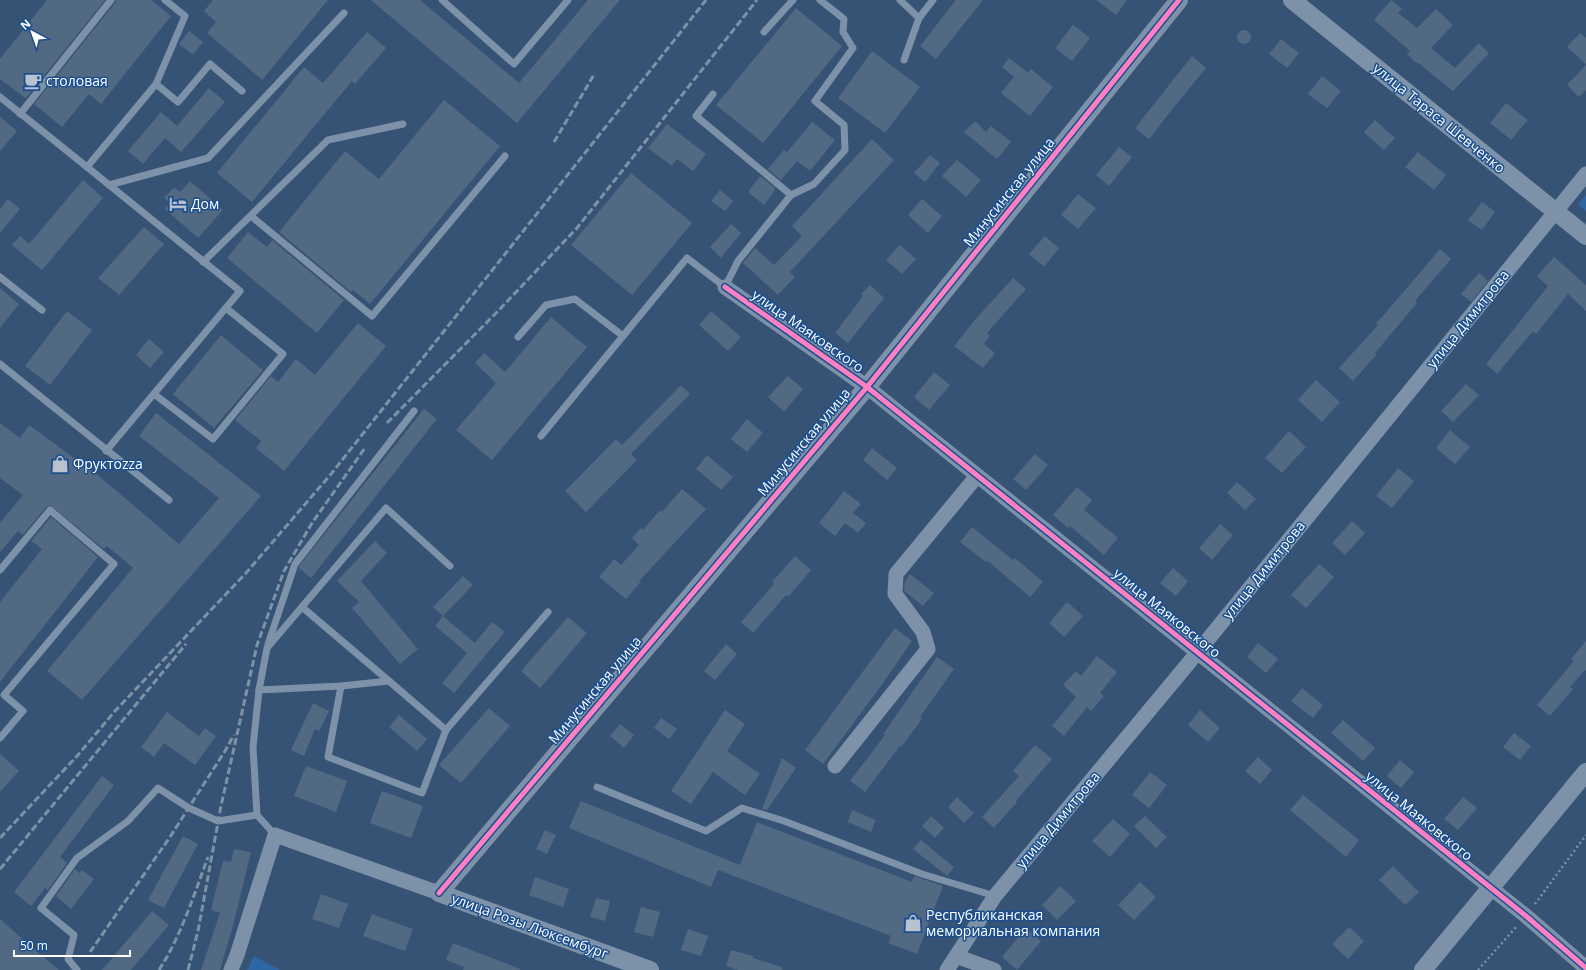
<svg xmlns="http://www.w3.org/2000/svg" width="1586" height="970" font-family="'Open Sans',sans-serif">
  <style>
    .green { fill: #2f66a5 }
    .building { fill: #526984 }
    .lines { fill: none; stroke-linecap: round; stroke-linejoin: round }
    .path { stroke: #7d92a8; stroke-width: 2.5; stroke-dasharray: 2 3; stroke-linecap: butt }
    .service { stroke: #7d92a8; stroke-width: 7 }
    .minor { stroke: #7d92a8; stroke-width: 15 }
    .tertiary { stroke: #7d92a8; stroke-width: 18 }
    .rail { stroke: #7e92a7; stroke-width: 3; stroke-dasharray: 7 3; stroke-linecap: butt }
    .cycleway-casing { stroke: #1b4f8f; stroke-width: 8 }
    .cycleway { stroke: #ff80c0; stroke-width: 5 }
    .labels { text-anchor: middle; stroke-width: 3; stroke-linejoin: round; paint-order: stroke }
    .poi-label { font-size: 14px; fill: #fff; stroke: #1b4f8f; text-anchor: start }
    .street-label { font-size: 14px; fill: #fff; stroke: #1b4f8f }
  </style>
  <rect width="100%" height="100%" fill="#365274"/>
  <g class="green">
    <polygon points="1586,195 1586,211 1578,204"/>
    <polygon points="254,956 280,970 247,970"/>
  </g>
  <g class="building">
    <polygon points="47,0 105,0 26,98 25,98 0,79 0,59"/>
    <polygon points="116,0 151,0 171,16 101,104 89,94 62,127 34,104 115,3"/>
    <polygon points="213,0 328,0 262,80 207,33 216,22 204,11"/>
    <polygon points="371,0 420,0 519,83 588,0 620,0 517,123"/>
    <polygon points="956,0 983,0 936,59 920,46"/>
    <polygon points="1096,0 1127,0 1116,15"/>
    <polygon points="1391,0 1402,9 1398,13 1417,28 1436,9 1453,25 1431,48 1455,68 1479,43 1489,53 1453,91 1417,62 1416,63 1407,54 1410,51 1374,20"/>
    <polygon points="796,8 842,46 763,143 716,105"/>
    <polygon points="1073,25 1090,38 1072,61 1055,48"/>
    <circle cx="1244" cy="37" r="7"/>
    <polygon points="189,31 203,42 193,55 179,44"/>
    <polygon points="367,32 386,48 355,84 352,81 252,202 217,173 304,67 323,83"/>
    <polygon points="1580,33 1586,38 1586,64 1567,47"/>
    <polygon points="1281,39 1299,53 1287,68 1269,54"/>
    <polygon points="872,51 920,87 885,133 838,98"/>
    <polygon points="1192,56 1206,68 1174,107 1149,139 1135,128"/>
    <polygon points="1009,58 1028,73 1031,69 1053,87 1030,116 1001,93 1014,77 1002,67"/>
    <polygon points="1586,65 1586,90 1579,97 1567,85"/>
    <polygon points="1322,76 1341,91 1327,108 1308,94"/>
    <polygon points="209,88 225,102 181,152 165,138 143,164 128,151 161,112 177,126"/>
    <polygon points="444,100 500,146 370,304 353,290 351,292 279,232 345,151 379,179"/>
    <polygon points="1506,103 1528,120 1511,140 1490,123"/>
    <polygon points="0,117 17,131 0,151"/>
    <polygon points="1375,120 1395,138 1384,150 1364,132"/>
    <polygon points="975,121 986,132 991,126 1011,142 997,159 964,132"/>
    <polygon points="812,122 835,140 810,171 797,161 781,180 768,169 784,150 787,152"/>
    <polygon points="667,124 706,154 693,171 677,159 672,166 648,148"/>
    <polygon points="872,139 894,160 790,272 795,277 778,295 743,263 755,248 774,265 802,236 792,226"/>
    <polygon points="1119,147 1132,157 1109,186 1096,175"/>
    <polygon points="1418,152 1446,175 1434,190 1405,167"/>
    <polygon points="930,155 940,163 925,182 914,173"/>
    <polygon points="957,160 981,180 966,197 942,176"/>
    <polygon points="631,173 692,223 632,295 571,245"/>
    <polygon points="759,177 761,177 775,188 774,189 775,190 764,205 748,192"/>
    <polygon points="83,180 103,198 42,270 12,245 20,236 29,244"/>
    <polygon points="190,181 223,210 198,238 165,209 170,203 164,198 174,187 180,192"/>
    <polygon points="720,190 733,201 725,211 711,201"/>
    <polygon points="1078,194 1096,208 1078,229 1061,215"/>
    <polygon points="8,199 20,209 0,233 0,209"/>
    <polygon points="922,199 942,216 928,233 908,215"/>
    <polygon points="1482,202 1495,212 1482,230 1468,220"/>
    <polygon points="731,224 741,233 721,258 710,247"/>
    <polygon points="144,227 164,244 119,295 98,278"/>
    <polygon points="248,232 267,247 272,240 344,300 317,333 227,258"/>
    <polygon points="1045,236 1059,248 1044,267 1029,254"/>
    <polygon points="900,245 916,259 902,274 886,260"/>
    <polygon points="1440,249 1451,259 1415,301 1417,303 1375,353 1377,354 1353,381 1339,368 1378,325 1376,324"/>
    <polygon points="1554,257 1586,285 1586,311 1568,294 1536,334 1533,331 1497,374 1486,364 1548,286 1537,276"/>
    <polygon points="1479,273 1488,281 1471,302 1461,294"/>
    <polygon points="1013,278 1026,289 987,333 990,336 984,344 995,353 983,368 954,346 973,322"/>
    <polygon points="870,285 884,298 848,343 835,333 863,296 861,294"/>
    <polygon points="0,288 19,304 0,328"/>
    <polygon points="67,311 92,330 50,385 25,366"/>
    <polygon points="711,311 741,337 728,351 699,325"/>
    <polygon points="551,317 587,347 492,460 456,430 496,383 475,363 484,353 505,372"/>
    <polygon points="358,323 386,346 284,471 256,448 261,441 235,420 271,376 278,382 296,359 315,375"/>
    <polygon points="221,335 263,370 214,428 173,394"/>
    <polygon points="149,339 164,352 150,368 136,355"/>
    <polygon points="934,372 950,385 929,410 914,397"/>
    <polygon points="788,376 803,389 784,412 768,397"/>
    <polygon points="1316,380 1340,402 1322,422 1298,400"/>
    <polygon points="1466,384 1479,395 1453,422 1441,411"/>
    <polygon points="681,385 690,394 631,454 637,460 586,512 565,491 616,439 622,445"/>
    <polygon points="424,409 437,419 311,578 299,568 299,566"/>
    <polygon points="156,413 261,496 82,700 47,671 133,568 107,546 104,549 50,505 46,507 23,535 18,531 0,552 0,523 23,495 0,478 0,423 20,438 29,425 100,477 179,544 219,498 139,436"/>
    <polygon points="747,419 763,433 747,452 731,439"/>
    <polygon points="1450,430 1470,447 1455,464 1436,448"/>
    <polygon points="1289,431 1306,447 1282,473 1265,458"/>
    <polygon points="872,448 897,468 887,480 863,460"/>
    <polygon points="1035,454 1048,465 1026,490 1013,479"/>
    <polygon points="707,455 733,477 721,490 696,469"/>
    <polygon points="1398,468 1414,481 1392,508 1376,496"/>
    <polygon points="1237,482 1256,499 1245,510 1227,493"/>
    <polygon points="1077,487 1092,500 1084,510 1118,538 1104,555 1070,526 1068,528 1053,515"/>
    <polygon points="682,489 706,509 640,580 641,581 626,599 599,577 614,559 621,565 639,545 632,538 641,528 643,530 660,510 662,512"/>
    <polygon points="844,491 861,504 853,513 866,523 858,533 845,523 835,536 819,523"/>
    <polygon points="51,517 98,557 0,682 0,602 42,549 31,541"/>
    <polygon points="1352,521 1365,533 1345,555 1332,543"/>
    <polygon points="1220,524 1233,535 1212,560 1199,548"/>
    <polygon points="972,527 1013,560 1015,558 1043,582 1030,597 988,561 986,562 960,542"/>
    <polygon points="375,541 387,553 361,581 418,649 400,664 352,608 359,602 337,581"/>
    <polygon points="795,556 811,570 788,597 786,595 753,633 741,622 774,584 772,582"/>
    <polygon points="1319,564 1334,577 1306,608 1291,595"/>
    <polygon points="1173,568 1188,581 1176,596 1160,583"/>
    <polygon points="910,574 934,593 923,606 904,591 905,581"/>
    <polygon points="463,576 473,585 443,616 433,607"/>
    <polygon points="1067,602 1083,616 1064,637 1049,623"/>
    <polygon points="443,616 475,643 492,622 505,632 454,693 442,683 467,653 435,626"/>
    <polygon points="568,617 587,633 540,688 521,671"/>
    <polygon points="895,628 912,641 881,686 823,764 805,750"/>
    <polygon points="1586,641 1586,671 1585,670 1570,687 1573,689 1550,716 1537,705 1574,661 1571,659"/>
    <polygon points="1258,643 1278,659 1266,673 1247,657"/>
    <polygon points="726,644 737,654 715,680 704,671"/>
    <polygon points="1097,656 1117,672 1100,693 1104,696 1091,711 1087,707 1064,736 1052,726 1076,697 1063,685 1076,671 1081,676"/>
    <polygon points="937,657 954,669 920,717 922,719 901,747 900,746 865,792 850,781 885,735 883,734"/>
    <polygon points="1302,688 1323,705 1313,718 1291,701"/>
    <polygon points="313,703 329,711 319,731 315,729 304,756 291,750"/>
    <polygon points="489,708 510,726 461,783 439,765"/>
    <polygon points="725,710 745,724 727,751 760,774 745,795 713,772 691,804 671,791"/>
    <polygon points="1200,710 1220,728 1208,742 1188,725"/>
    <polygon points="167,712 199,736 205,728 216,736 195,765 164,743 154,757 141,747"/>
    <polygon points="399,715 427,739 417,751 389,727"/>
    <polygon points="661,718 677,729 669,739 654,728"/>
    <polygon points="1343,720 1375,748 1363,761 1331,733"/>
    <polygon points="620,724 634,735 624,748 610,736"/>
    <polygon points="1514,733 1531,746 1520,760 1503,747"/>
    <polygon points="1035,745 1052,759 1016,801 1017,802 994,828 982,817 1019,776 1013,771"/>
    <polygon points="0,754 19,771 0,792"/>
    <polygon points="1258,757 1272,770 1260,784 1245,771"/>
    <polygon points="782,758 796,768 767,810 762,809"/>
    <polygon points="1400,760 1414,772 1401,788 1387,776"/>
    <polygon points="306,766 347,781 336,812 294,796"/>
    <polygon points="1150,772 1167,785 1149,808 1132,795"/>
    <polygon points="102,776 114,785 60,857 67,863 48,890 45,888 31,906 14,892"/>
    <polygon points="382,791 423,806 411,838 370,823"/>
    <polygon points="1303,795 1359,840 1346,857 1290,810"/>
    <polygon points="957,797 974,813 964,823 948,807"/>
    <polygon points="1463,797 1477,808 1458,830 1444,819"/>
    <polygon points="581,801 740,865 757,822 912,882 914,876 943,886 917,954 888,943 891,936 718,870 711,887 569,828"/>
    <polygon points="852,810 876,820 871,832 848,822"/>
    <polygon points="931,816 944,828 935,838 922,826"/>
    <polygon points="1145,816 1167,837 1156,848 1134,826"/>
    <polygon points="1113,819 1130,834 1110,857 1092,841"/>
    <polygon points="545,830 556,835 547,854 536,849"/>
    <polygon points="183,836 198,844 164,908 148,900"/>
    <polygon points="921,840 954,867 947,876 913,849"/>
    <polygon points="234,849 251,852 233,926 220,970 201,970 220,913 211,910 223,861 231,862"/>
    <polygon points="1393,866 1419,892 1405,905 1379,880"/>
    <polygon points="75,869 79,873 82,870 94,879 71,909 56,896"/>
    <polygon points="535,877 569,889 563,907 529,895"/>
    <polygon points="1140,882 1156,897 1134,920 1118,905"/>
    <polygon points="1060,886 1076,901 1057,920 1042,905"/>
    <polygon points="321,894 348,904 339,928 312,919"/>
    <polygon points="596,898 610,901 605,921 590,917"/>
    <polygon points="641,907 660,912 653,937 634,932"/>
    <polygon points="152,911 169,925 131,970 102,970"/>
    <polygon points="372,914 413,929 405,951 363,936"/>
    <polygon points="0,919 30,946 59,970 0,970"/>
    <polygon points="1349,927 1364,941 1348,959 1332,944"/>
    <polygon points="1026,928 1041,941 1017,970 1002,957"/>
    <polygon points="688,929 708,936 701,956 681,950"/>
    <polygon points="453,943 520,969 520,970 463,970 464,967 446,960"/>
    <polygon points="731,950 753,956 753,958 782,967 782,970 738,970 726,966"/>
  </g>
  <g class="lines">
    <g class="path">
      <polyline points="1535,904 1586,835"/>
      <polyline points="1478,970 1517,926"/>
    </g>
    <g class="service">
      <polyline points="442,0 514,64 568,0"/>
      <polyline points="900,0 919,18"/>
      <polyline points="764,32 793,0"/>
      <polyline points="904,60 919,18 933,0"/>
      <polyline points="156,84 185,16 165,0"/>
      <polyline points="713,94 696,116 791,195"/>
      <polyline points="0,97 87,167 156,84 178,102 210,64 242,91"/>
      <polyline points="20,114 111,0"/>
      <polyline points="87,167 240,291 106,451"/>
      <polyline points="109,185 208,158 344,13"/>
      <polyline points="251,216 372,316 505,156"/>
      <polyline points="203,262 328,140 403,124"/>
      <polyline points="0,277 42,310"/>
      <polyline points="518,337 546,305 575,299 623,336"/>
      <polyline points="0,364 169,500"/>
      <polyline points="154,394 213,439 283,354 226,308"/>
      <polyline points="541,436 687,258 725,287 738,261 791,195 814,184 845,150 844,125 815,101 853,48 843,32 844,19 820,0"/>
      <polyline points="0,570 50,510 114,564 4,695 23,711 0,738"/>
      <polyline points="302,607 389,681"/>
      <polyline points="268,644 295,564 414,411"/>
      <polyline points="341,686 328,757 422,793 446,730"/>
      <polyline points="259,690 341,686 389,681 446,730 548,612"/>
      <polyline points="597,787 706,831 742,808 784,821 922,874 995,896"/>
      <polyline points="275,835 257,815 253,747 259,690 267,648 386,508 450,566"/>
      <polyline points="77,970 68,959 74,935 41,908 77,858 128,821 158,788 189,808 218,821 257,815"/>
    </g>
    <g class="minor">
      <polyline points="725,287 867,387 1526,916 1586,968"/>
      <polyline points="835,766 928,649 923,632 895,594 896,574 977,476"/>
      <polyline points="956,956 994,970"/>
      <polyline points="231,970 237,955 275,835 439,893"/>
      <polyline points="947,970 995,896 1197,653 1586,174"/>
    </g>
    <g class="tertiary">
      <polyline points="1292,0 1586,236"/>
      <polyline points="650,970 439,893 867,387 1179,0"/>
      <polyline points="1423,970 1586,772"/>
    </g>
    <g class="rail">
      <polyline points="554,142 595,73"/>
      <polyline points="387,423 500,309 577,228 757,0"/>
      <polyline points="0,838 78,755 115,711 246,573 331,474 706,0"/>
      <polyline points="0,869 186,644"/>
      <polyline points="90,952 170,837 225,751 234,735"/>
      <path d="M 159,970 C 181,936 194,895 208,857"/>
      <polyline points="188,970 198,931 221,806 257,645 284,571 312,523 365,448"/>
    </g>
    <g class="cycleway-casing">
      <g id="cycleway">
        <polyline points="725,287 867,387 1526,916 1586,968"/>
        <polyline points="439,893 867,387 1179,0"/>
      </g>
    </g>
    <use href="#cycleway" class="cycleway"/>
  </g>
  <defs>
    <g id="cafe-bare" transform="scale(1.38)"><path d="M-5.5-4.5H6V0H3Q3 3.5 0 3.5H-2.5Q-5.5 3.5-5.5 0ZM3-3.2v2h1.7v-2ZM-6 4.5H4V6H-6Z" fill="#b9c2ce" stroke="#1b4f8f" stroke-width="2.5" paint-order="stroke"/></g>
    <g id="hotel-bare" transform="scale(1.38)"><path d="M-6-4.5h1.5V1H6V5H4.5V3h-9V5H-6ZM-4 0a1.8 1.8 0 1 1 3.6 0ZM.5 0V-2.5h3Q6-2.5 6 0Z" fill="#b9c2ce" stroke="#1b4f8f" stroke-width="2.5" paint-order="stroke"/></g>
    <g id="shop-bare" transform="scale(1.38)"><path d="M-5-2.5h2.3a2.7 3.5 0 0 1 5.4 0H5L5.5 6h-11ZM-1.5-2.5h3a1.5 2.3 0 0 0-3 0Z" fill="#b9c2ce" stroke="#1b4f8f" stroke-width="2.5" paint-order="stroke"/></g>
  </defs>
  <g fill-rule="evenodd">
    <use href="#cafe-bare" x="33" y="81"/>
    <use href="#hotel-bare" x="178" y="204"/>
    <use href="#shop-bare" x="60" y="464"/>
    <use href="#shop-bare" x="913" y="923"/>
  </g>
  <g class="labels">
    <g class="poi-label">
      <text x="46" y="86">столовая</text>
      <text x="191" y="209">Дом</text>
      <text x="73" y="469">Фруктоzzа</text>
      <text x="926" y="920">Республиканская<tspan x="926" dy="16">мемориальная компания</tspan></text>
    </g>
    <g class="street-label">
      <text transform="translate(1439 118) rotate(39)" y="5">улица Тараса Шевченко</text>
      <text transform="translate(1009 192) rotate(-51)" y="5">Минусинская улица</text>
      <text transform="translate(1468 319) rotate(-51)" y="5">улица Димитрова</text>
      <text transform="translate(808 331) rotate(35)" y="5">улица Маяковского</text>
      <text transform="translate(804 442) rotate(-50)" y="5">Минусинская улица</text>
      <text transform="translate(1264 570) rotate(-51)" y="5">улица Димитрова</text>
      <text transform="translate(1167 613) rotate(39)" y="5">улица Маяковского</text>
      <text transform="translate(595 690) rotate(-50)" y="5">Минусинская улица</text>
      <text transform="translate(1419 816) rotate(39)" y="5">улица Маяковского</text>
      <text transform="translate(1058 820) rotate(-50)" y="5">улица Димитрова</text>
      <text transform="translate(530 926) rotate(20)" y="5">улица Розы Люксембург</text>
    </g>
  </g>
  <g transform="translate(32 32) rotate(319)" stroke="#1b4f8f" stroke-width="3" paint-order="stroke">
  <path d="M0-3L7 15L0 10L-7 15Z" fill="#ffffff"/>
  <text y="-6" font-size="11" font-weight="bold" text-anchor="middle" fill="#ffffff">N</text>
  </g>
  <path d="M14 950v6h116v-6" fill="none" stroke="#ffffff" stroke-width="2"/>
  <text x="20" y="950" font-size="12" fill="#ffffff" stroke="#1b4f8f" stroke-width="3" paint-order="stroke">50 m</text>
</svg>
